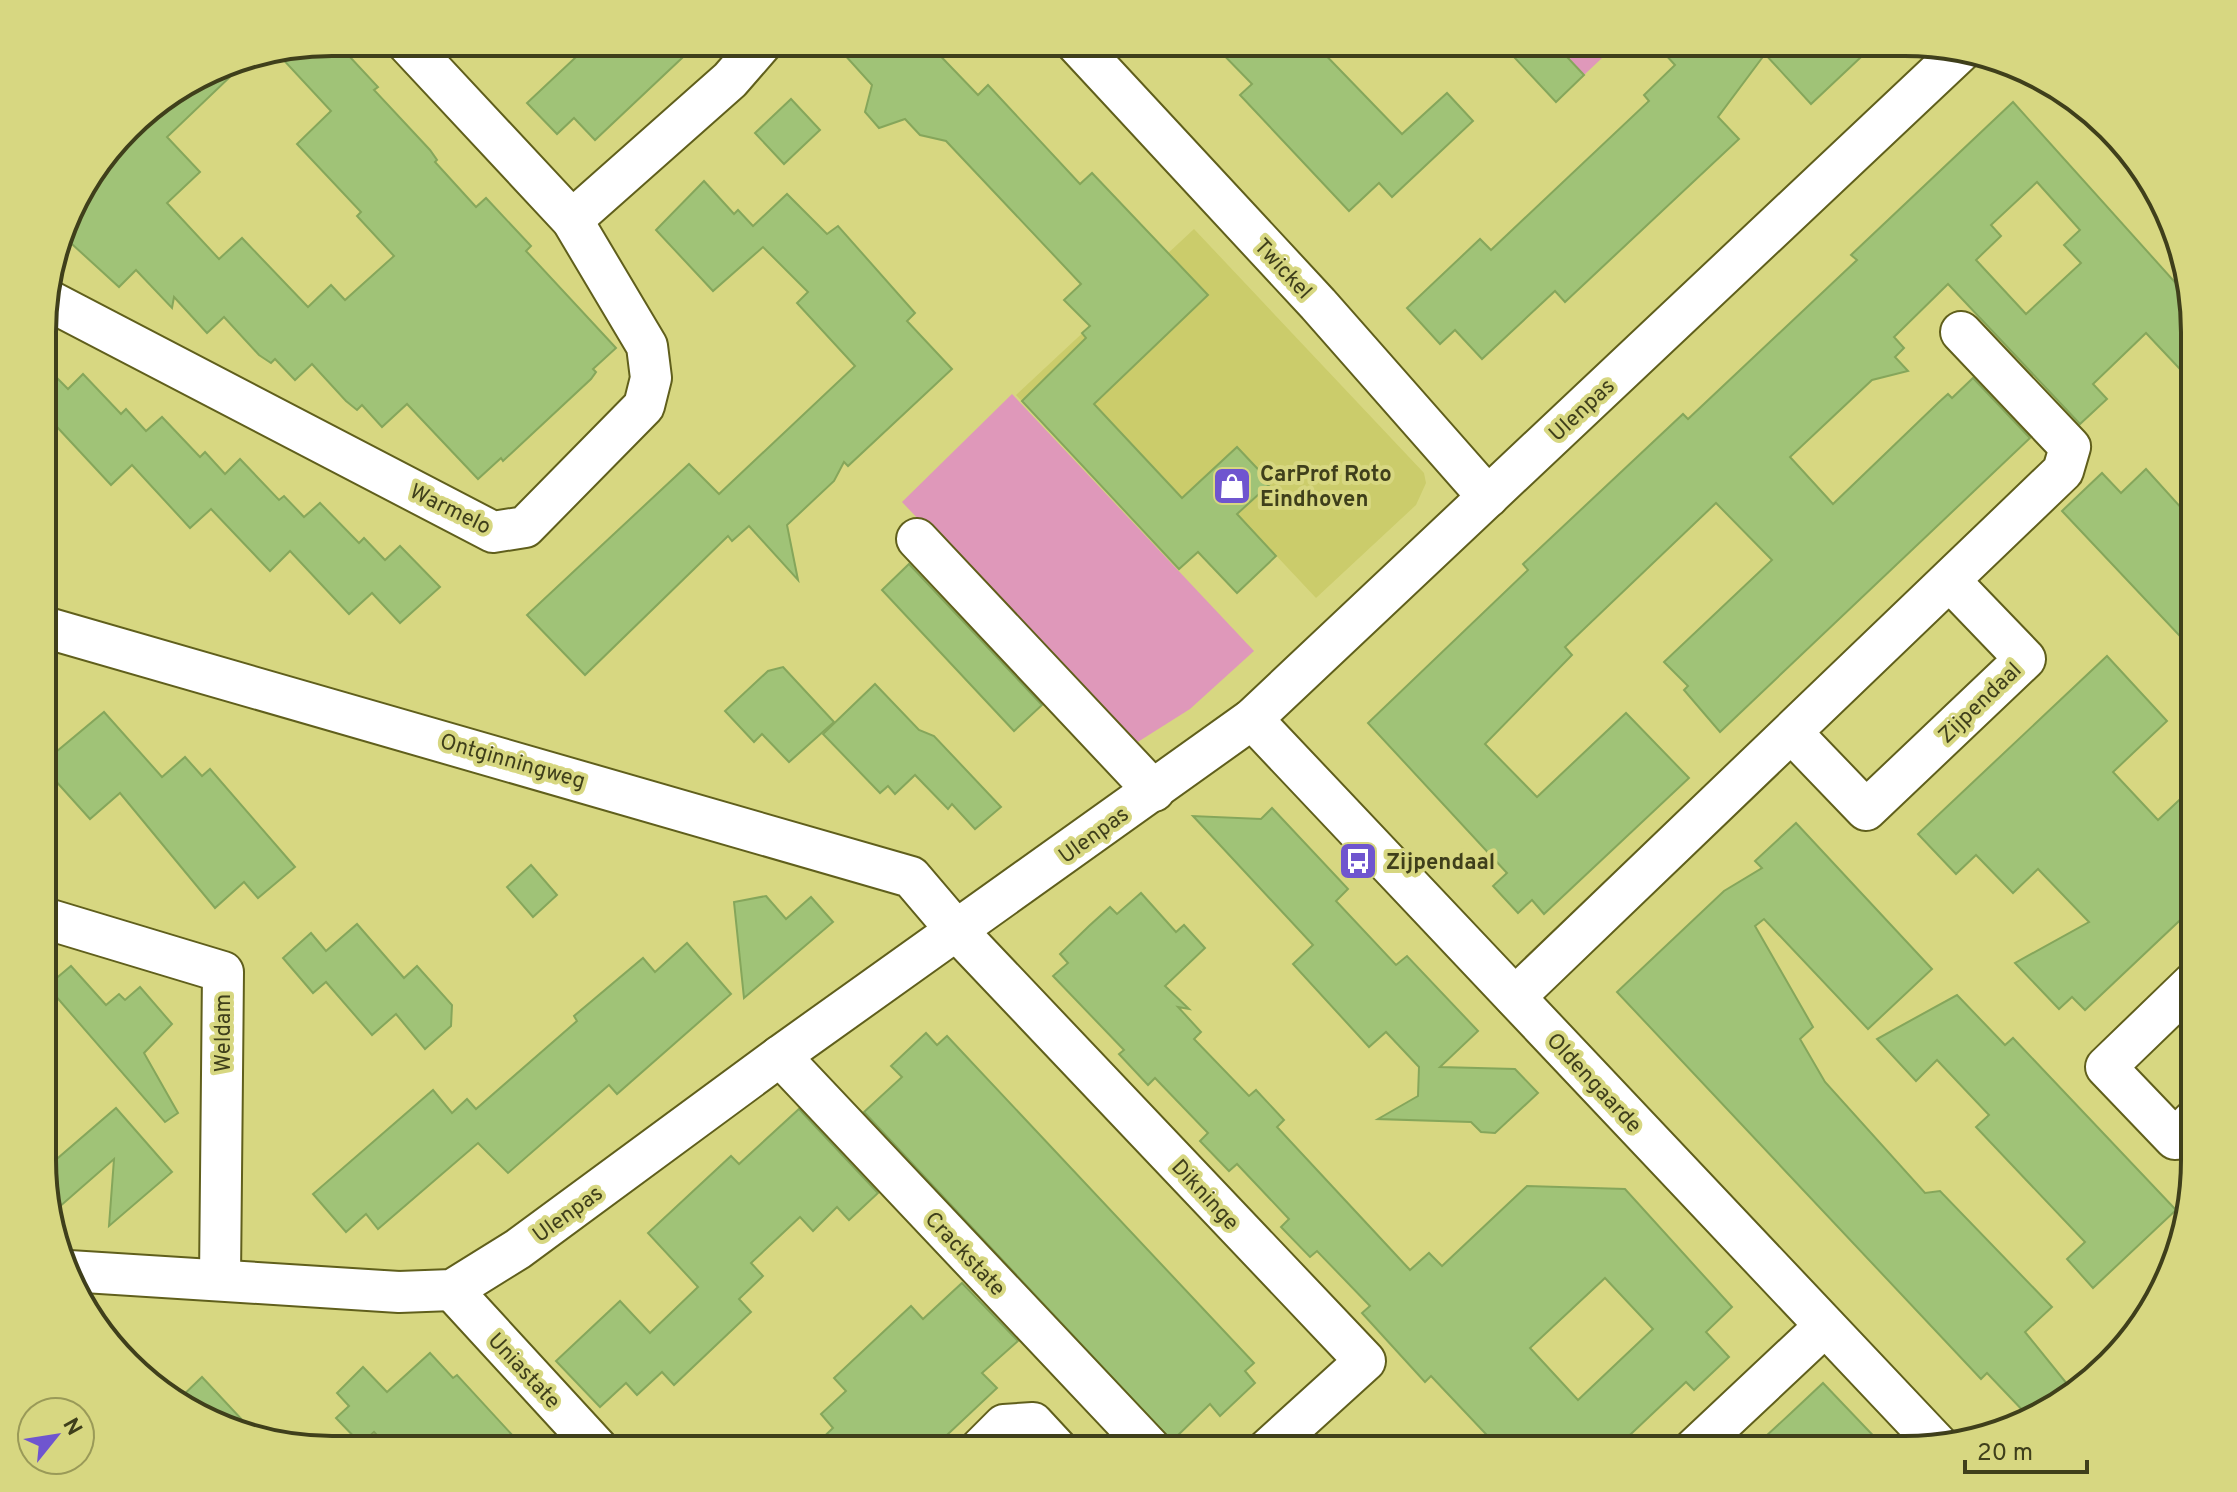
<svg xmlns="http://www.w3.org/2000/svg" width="2237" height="1492" font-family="Overpass,sans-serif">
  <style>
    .built { fill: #cbcc6b }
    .green { fill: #df98ba }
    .building { fill: #a0c377; stroke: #85a65b; stroke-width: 2; fill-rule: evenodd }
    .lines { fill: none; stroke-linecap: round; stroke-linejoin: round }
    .minor-casing { stroke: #605f1c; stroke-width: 44 }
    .minor { stroke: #fff; stroke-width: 40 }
    .labels { text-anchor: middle; stroke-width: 8; stroke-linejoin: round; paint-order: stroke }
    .street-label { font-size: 22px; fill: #3f3f1b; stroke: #d7d781 }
    .poi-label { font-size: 22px; font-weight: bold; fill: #3f3f1b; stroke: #d7d781; text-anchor: start }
    .rim { fill: none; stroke: #3f3f1b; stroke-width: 4 }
  </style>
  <rect width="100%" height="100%" fill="#d7d781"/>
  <polygon class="built" points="1194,229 1424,473 1426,483 1416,505 1316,598 1237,514 1179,569 1016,395"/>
  <g class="green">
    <polygon points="1553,42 1619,42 1584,75"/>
    <polygon points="1012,394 1254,651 1190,709 1133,745 902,502"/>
  </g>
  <g class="building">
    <polygon points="336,42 378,87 374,90 430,150 437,160 435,162 476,207 486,198 531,246 526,251 616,348 593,369 596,372 591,379 503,461 501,458 478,479 407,404 382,427 362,405 357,410 346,401 312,364 295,380 275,359 271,363 259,355 224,317 207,333 174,297 172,308 136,270 119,287 62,235 72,203 121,154 115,148 140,114 223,64 232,75 167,137 200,172 167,203 219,259 242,238 308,307 331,285 345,300 394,256 357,216 361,212 297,144 331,111 277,53"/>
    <polygon points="592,42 699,42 595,140 574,118 557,134 527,103"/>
    <polygon points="833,42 927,42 978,95 988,85 1080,184 1092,173 1208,295 1094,404 1182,498 1237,447 1271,483 1237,514 1276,556 1237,593 1198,552 1179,569 1022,401 1086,338 1082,333 1090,326 1064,300 1081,284 946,141 920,135 905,119 879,128 865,112 872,85"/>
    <polygon points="1211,42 1313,42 1402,134 1447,93 1473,121 1392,197 1379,183 1349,211 1240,95 1252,84"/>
    <polygon points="1500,42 1553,42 1584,75 1556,102"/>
    <polygon points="1654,42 1877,42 1811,104 1765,54 1718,117 1739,139 1565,302 1555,291 1482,359 1455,330 1440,344 1407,308 1480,239 1491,250 1649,101 1644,95 1675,65"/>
    <polygon points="791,99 820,130 784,164 755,133"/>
    <path d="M 2013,102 L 2190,299 L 2194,314 L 2194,384 L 2146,333 L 2093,384 L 2107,399 L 2080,424 L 1948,284 L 1894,337 L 1904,348 L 1895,357 L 1908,371 L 1872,380 L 1790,457 L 1833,504 L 1938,403 L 1948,394 L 1952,398 L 1973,378 L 2030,438 L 1720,732 L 1684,690 L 1688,686 L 1664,662 L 1772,560 L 1716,503 L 1565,647 L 1572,655 L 1485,744 L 1537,797 L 1626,713 L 1689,778 L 1544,914 L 1532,900 L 1518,913 L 1493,886 L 1507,873 L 1368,723 L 1528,570 L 1523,564 L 1683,414 L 1688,419 L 1857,260 L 1851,255 ZM 2037,182 L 2080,230 L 2064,245 L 2081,263 L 2026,314 L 1976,260 L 2001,236 L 1991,225 Z"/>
    <polygon points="704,181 734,214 738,210 753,226 787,194 827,234 838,226 915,313 907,321 952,369 848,466 844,462 834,481 787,525 798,580 749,526 732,541 728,536 585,675 527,615 689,464 719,494 855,366 797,303 808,292 763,247 713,291 656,230"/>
    <polygon points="44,365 68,389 83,374 121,414 126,409 146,431 162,417 200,457 205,452 225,474 240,459 279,500 284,496 304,517 320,503 359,543 364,538 385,560 400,546 440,587 400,623 372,593 349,614 290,551 270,571 211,509 190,528 132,465 111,485 44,413"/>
    <polygon points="2146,469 2194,522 2194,651 2062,511 2102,473 2121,493"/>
    <polygon points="909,564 1042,705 1014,731 882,590"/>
    <polygon points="2107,656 2167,721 2113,772 2158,820 2194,786 2194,907 2085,1010 2072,997 2059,1009 2015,963 2089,922 2038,869 2013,893 1976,855 1956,874 1918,834"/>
    <polygon points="783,667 834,722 789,762 762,734 754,742 725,711 768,671"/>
    <polygon points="875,684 919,730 934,736 1001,807 975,829 952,804 948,809 915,775 895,794 888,786 880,793 823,734"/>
    <polygon points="104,712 162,777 185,757 202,776 210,769 295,867 258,898 244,882 215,908 120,793 90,819 44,768 44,762"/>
    <polygon points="1272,808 1348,889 1336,901 1396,965 1407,956 1478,1031 1440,1067 1515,1069 1538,1093 1495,1133 1481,1132 1471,1122 1378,1119 1418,1096 1419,1067 1386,1032 1369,1047 1293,964 1313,945 1193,816 1261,819"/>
    <polygon points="1796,823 1932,969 1868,1029 1764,919 1755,926 1813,1027 1800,1039 1825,1082 1925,1193 1940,1191 2052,1307 2025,1332 2072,1390 2050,1411 2029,1417 1987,1373 1981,1379 1617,992 1724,891 1762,868 1755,861"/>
    <polygon points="531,865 557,895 533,917 507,887"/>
    <path d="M 1141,893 L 1176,932 L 1184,925 L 1205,948 L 1165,986 L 1189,1009 L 1178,1007 L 1201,1032 L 1194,1039 L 1249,1096 L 1256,1090 L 1284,1120 L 1277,1127 L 1410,1270 L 1429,1253 L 1442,1266 L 1527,1186 L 1625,1189 L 1732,1307 L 1706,1332 L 1729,1357 L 1694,1390 L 1686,1382 L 1614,1450 L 1501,1450 L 1431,1376 L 1425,1382 L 1362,1313 L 1370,1306 L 1317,1251 L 1310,1257 L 1281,1227 L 1289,1219 L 1237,1164 L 1229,1171 L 1200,1141 L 1208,1133 L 1155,1078 L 1148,1085 L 1119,1054 L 1124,1050 L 1053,976 L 1068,963 L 1060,954 L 1089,926 L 1110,907 L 1117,914 ZM 1605,1278 L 1653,1329 L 1578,1400 L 1530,1348 Z"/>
    <polygon points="766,896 786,919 811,897 833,922 744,998 734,902"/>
    <polygon points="357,924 404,978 417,966 452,1005 451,1026 425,1049 396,1014 372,1035 326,982 313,993 283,958 311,933 326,951"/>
    <polygon points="687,943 731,994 617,1094 609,1085 508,1173 478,1143 378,1229 366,1214 346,1232 313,1194 433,1090 452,1113 467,1099 476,1109 577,1021 574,1016 643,958 655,972"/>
    <polygon points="71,966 106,1005 119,994 125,1000 140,987 172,1024 144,1053 178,1113 165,1122 47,986"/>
    <polygon points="1957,995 2005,1045 2013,1038 2176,1210 2093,1288 2067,1259 2085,1242 1976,1127 1989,1115 1937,1060 1916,1081 1877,1039"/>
    <polygon points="926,1033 937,1045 947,1036 1254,1363 1245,1371 1255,1383 1220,1416 1210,1404 1172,1441 864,1112 902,1077 891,1066"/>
    <polygon points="116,1108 172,1172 109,1226 114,1159 50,1215 44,1197 44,1170"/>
    <polygon points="799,1109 878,1193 849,1220 837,1207 813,1231 800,1217 751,1263 763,1276 739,1299 751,1312 674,1385 662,1372 637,1395 626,1383 600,1407 556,1361 620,1301 650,1333 698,1287 648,1233 731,1156 739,1164"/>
    <polygon points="962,1283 1018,1341 982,1373 997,1388 931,1450 810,1450 833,1428 821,1414 846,1391 834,1378 911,1306 923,1319"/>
    <polygon points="430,1353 453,1378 457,1375 526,1450 391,1450 374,1432 361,1444 336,1418 349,1406 337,1393 363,1367 387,1392"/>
    <polygon points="202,1377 259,1438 239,1435 175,1403"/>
    <polygon points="1823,1383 1886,1449 1752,1449 1791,1413"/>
  </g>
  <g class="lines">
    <g class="minor-casing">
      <g id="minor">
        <polyline points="1075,42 1318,304 1488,497"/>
        <polyline points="572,220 730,80 763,42"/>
        <polyline points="44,298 493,532 525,527 644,406 651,378 647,346 572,220 406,42"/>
        <polyline points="917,539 1154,791"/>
        <polyline points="44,627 911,877 957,931 1365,1361 1267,1450"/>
        <polyline points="1252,719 1938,1445"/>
        <polyline points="1792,733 1866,810 2025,659 1950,581"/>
        <polyline points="44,918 223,972 220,1279"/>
        <polyline points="2194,982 2106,1067 2175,1139 2194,1120"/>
        <polyline points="1515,997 2063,471 2070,447 1961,332"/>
        <polyline points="780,1056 1152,1450"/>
        <polyline points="69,1271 399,1292 452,1290 518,1249 780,1056 1252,719 1961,51"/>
        <polyline points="452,1290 599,1450"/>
        <polyline points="1694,1449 1825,1326"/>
        <polyline points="979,1450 1004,1425 1033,1423 1058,1450"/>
      </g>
    </g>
    <use href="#minor" class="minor"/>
  </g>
  <defs>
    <g id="shop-square" transform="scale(2)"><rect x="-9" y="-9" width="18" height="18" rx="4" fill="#6f55cf" stroke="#d7d781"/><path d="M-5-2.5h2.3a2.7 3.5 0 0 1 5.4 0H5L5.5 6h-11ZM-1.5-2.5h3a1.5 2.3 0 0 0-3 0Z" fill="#fff"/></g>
    <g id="bus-square" transform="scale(2)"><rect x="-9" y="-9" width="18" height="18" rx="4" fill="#6f55cf" stroke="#d7d781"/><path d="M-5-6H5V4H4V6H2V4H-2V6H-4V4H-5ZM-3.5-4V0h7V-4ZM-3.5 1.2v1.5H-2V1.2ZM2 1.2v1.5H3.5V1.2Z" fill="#fff"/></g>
  </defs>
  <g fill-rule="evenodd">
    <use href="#shop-square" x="1232" y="486"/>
    <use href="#bus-square" x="1358" y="861"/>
  </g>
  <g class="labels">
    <g class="street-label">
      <text transform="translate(1284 268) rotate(47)" y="8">Twickel</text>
      <text transform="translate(1581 409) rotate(-43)" y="8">Ulenpas</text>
      <text transform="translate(451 508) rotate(26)" y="8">Warmelo</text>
      <text transform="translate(1979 702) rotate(-44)" y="8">Zijpendaal</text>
      <text transform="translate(513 760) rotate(16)" y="8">Ontginningweg</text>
      <text transform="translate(1093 834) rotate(-36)" y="8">Ulenpas</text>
      <text transform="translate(222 1033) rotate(-90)" y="8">Weldam</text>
      <text transform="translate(1595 1082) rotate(47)" y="8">Oldengaarde</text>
      <text transform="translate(1206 1194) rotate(47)" y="8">Dikninge</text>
      <text transform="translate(567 1213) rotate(-36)" y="8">Ulenpas</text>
      <text transform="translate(966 1253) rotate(47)" y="8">Crackstate</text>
      <text transform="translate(525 1370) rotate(47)" y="8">Uniastate</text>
    </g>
    <g class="poi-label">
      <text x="1260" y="481">CarProf Roto<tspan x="1260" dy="25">Eindhoven</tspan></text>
      <text x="1386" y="869">Zijpendaal</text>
    </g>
  </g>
  <path d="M0 0H2237V1492H0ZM332 56H1905A276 276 0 0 1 2181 332V1160A276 276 0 0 1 1905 1436H332A276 276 0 0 1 56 1160V332A276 276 0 0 1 332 56Z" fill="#d7d781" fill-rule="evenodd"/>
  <path class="rim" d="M332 56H1905A276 276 0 0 1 2181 332V1160A276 276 0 0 1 1905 1436H332A276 276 0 0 1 56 1160V332A276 276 0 0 1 332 56Z"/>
  <g transform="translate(56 1436) rotate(60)"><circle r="38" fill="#d7d781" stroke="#9a9a58" stroke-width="2"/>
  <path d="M0-6L14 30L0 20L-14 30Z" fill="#6f55cf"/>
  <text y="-12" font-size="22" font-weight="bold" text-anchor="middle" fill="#3f3f1b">N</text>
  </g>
  <path d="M1965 1460v12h122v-12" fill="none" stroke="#3f3f1b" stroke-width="4"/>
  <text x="1977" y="1460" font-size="24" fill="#3f3f1b" stroke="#d7d781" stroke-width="6" paint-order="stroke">20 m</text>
</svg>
